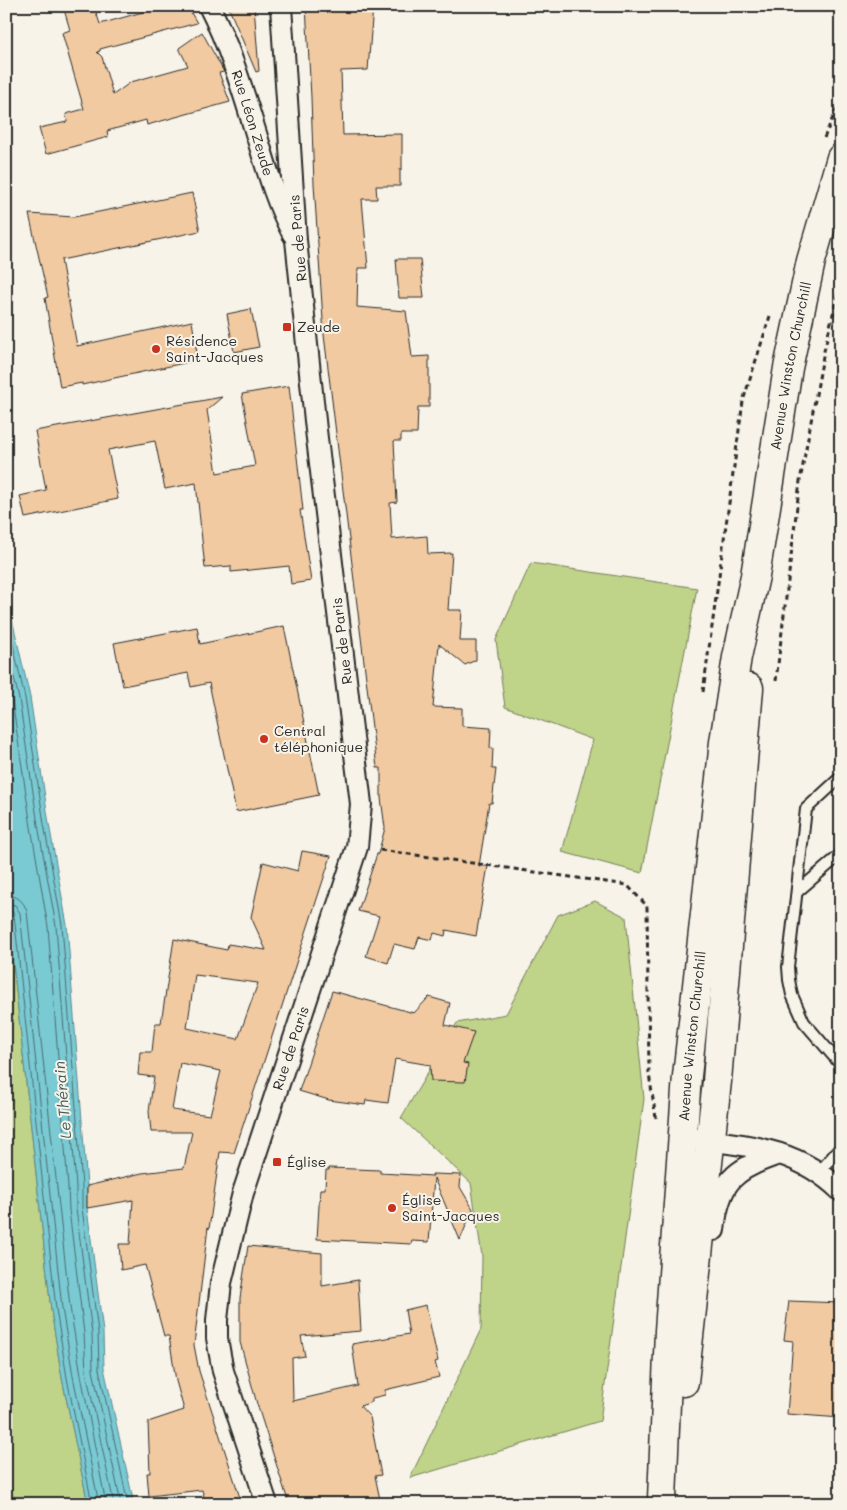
<svg xmlns="http://www.w3.org/2000/svg" width="847" height="1510" font-family="Mali,sans-serif">
  <style>
    .green { fill: #bfd389; stroke: #757f5a }
    .water { fill: #7acad4; stroke: #5a8a90 }
    .lines { fill: none; stroke-linecap: round; stroke-linejoin: round }
    .shore { stroke: #4b6b6f; stroke-width: 1 }
    .building { fill: #f1caa1; stroke: #2b2b2b; fill-rule: evenodd }
    .service-casing { stroke: #2b2b2b; stroke-width: 14 }
    .minor-casing { stroke: #2b2b2b; stroke-width: 24 }
    .secondary-casing { stroke: #2b2b2b; stroke-width: 31 }
    .path { stroke: #2b2b2b; stroke-width: 3; stroke-dasharray: 5 4; stroke-linecap: butt }
    .service { stroke: #f7f3e8; stroke-width: 10 }
    .minor { stroke: #f7f3e8; stroke-width: 20 }
    .secondary { stroke: #f7f3e8; stroke-width: 28 }
    .poi-dot { fill: #c8321e; stroke: #f7f3e8; stroke-width: 2 }
    .labels { text-anchor: middle; stroke-width: 4; stroke-linejoin: round; paint-order: stroke }
    .street-label { font-size: 14px; fill: #2b2b2b; stroke: #f7f3e8 }
    .poi-label { font-size: 14px; fill: #2b2b2b; stroke: #f7f3e8; text-anchor: start }
    .water-label { font-size: 15px; font-style: italic; fill: #435b5e; stroke: #f7f3e8 }
  </style>
  <rect width="100%" height="100%" fill="#f7f3e8"/>
  <filter id="ink" filterUnits="userSpaceOnUse"><feTurbulence type="fractalNoise" baseFrequency=".02" numOctaves="2"/><feDisplacementMap in="SourceGraphic" scale="10" xChannelSelector="R" yChannelSelector="G"/><feConvolveMatrix kernelMatrix="1 2 1 2 8 2 1 2 1" color-interpolation-filters="sRGB"/></filter>
  <g filter="url(#ink)">
    <g class="green">
      <polygon points="531,563 697,588 642,873 562,852 593,740 505,707 496,640"/>
      <polygon points="6,899 51,1310 62,1378 88,1504 6,1504"/>
      <polygon points="595,901 626,917 644,1099 600,1421 410,1478 481,1329 482,1256 471,1183 401,1118 457,1023 506,1014 558,915"/>
    </g>
    <polygon class="water" points="6,593 30,697 49,824 67,925 87,1186 87,1208 103,1332 104,1368 132,1495 133,1504 88,1504 62,1378 51,1310 6,899"/>
    <g class="lines">
      <g class="shore">
        <polyline points="6,614 25,698 44,824 62,925 82,1186 82,1208 98,1332 99,1369 128,1504"/>
        <polyline points="6,643 19,699 38,825 56,926 76,1186 76,1209 92,1333 93,1370 121,1504"/>
        <polyline points="6,677 12,700 31,827 48,927 68,1187 69,1210 84,1333 86,1371 114,1504"/>
        <path d="M 6,895 C 17,895 24,901 27,912 L 70,1307 L 81,1375 L 106,1504"/>
        <polyline points="6,903 15,905 20,913 62,1308 73,1376 99,1504"/>
        <polyline points="6,909 11,910 14,914 56,1309 67,1378 92,1504"/>
      </g>
    </g>
    <g class="building">
      <polygon points="63,6 94,6 100,24 164,6 187,6 197,23 100,49 100,51 97,52 102,57 113,95 131,82 188,66 179,48 202,32 224,72 219,73 230,102 147,125 146,120 107,131 108,137 46,154 39,128 67,122 66,114 84,109 62,33 70,30"/>
      <polygon points="228,6 254,6 259,71 256,72"/>
      <polygon points="306,6 373,6 368,70 341,71 343,135 402,134 402,169 400,169 400,186 376,186 377,199 362,199 368,268 358,268 357,307 406,311 412,357 429,356 429,407 418,407 417,434 401,434 401,441 394,441 397,502 390,503 392,539 427,536 428,554 452,553 448,610 462,610 460,641 476,641 476,660 465,665 439,644 433,707 462,708 462,726 491,728 490,748 493,748 492,769 496,769 492,803 489,803 479,866 488,866 476,936 446,930 445,936 434,933 432,940 419,937 415,949 394,944 388,963 366,956 379,916 358,911 377,854 378,854 385,828 381,798 381,768 377,768 324,335 314,184 311,97"/>
      <polygon points="192,193 200,231 61,260 77,346 192,321 198,360 82,385 82,383 60,387 45,298 48,297 29,214 74,217"/>
      <polygon points="396,259 420,259 424,298 399,298"/>
      <polygon points="251,309 259,347 234,352 227,314"/>
      <polygon points="289,386 303,510 300,510 311,581 291,584 289,566 231,572 231,566 205,568 196,483 165,489 155,441 108,450 118,499 25,518 20,496 46,490 35,431 222,397 207,410 217,473 255,466 242,394"/>
      <polygon points="284,626 319,795 236,812 209,683 191,687 188,673 123,686 114,643 197,627 200,644"/>
      <path d="M 302,851 L 331,856 L 234,1153 L 220,1152 L 209,1229 L 208,1227 L 194,1345 L 199,1371 L 242,1504 L 206,1504 L 202,1490 L 149,1496 L 147,1473 L 150,1473 L 148,1422 L 184,1410 L 176,1381 L 169,1336 L 164,1336 L 145,1265 L 121,1270 L 119,1244 L 130,1244 L 133,1200 L 87,1208 L 87,1186 L 142,1173 L 184,1168 L 192,1132 L 151,1132 L 149,1111 L 154,1077 L 138,1075 L 140,1052 L 152,1052 L 155,1023 L 161,1023 L 174,939 L 227,950 L 228,944 L 266,950 L 251,917 L 263,862 L 298,871 ZM 195,975 L 258,983 L 238,1039 L 187,1028 ZM 180,1063 L 221,1071 L 210,1115 L 172,1110 Z"/>
      <polygon points="332,991 414,1013 429,997 450,1003 445,1025 474,1032 463,1063 468,1064 465,1082 431,1081 430,1065 395,1059 388,1103 366,1100 365,1105 329,1100 299,1091"/>
      <polygon points="329,1168 380,1170 380,1173 433,1176 432,1174 461,1175 460,1187 473,1209 460,1240 434,1178 429,1242 412,1241 411,1244 317,1239 320,1189 325,1189 326,1170 329,1170"/>
      <polygon points="248,1246 322,1253 322,1286 358,1280 361,1331 301,1336 305,1356 292,1358 293,1401 358,1386 352,1344 409,1334 405,1310 426,1305 438,1361 435,1362 439,1377 385,1390 385,1395 372,1398 372,1402 360,1406 370,1417 381,1475 375,1476 381,1504 361,1504 360,1501 339,1504 289,1504 257,1404 240,1342 240,1298"/>
      <polygon points="789,1301 841,1303 841,1418 787,1414 793,1341 784,1340"/>
    </g>
    <g class="lines">
      <g class="service-casing">
        <g id="service">
          <polyline points="841,777 806,809 788,967 789,980 792,995 804,1022 841,1065"/>
          <polyline points="797,892 841,854"/>
          <polyline points="819,1172 841,1147"/>
        </g>
      </g>
      <g class="minor-casing">
        <g id="minor">
          <path id="s1" d="M 209,6 C 231,49 244,95 258,140 C 268,173 277,204 293,234"/>
          <path d="M 698,1139 C 753,1146 799,1150 841,1191"/>
          <path d="M 714,1230 C 719,1182 733,1169 779,1154"/>
          <path id="s2" d="M 267,1504 L 223,1371 L 220,1355 L 217,1338 L 217,1320 L 221,1283 L 243,1193 L 357,847 L 361,804 L 316,430 L 296,240 L 281,6"/>
        </g>
      </g>
      <g class="secondary-casing">
        <g id="secondary">
          <polyline points="684,1382 717,1081 749,688"/>
          <path id="s3" d="M 662,1499 L 669,1331 L 687,1076 L 724,742 L 737,657 L 755,576 L 788,368 L 811,261 L 841,158"/>
        </g>
      </g>
      <g class="path">
        <polyline points="824,138 841,99"/>
        <polyline points="776,681 800,481 824,351 841,281"/>
        <polyline points="703,692 743,401 770,316"/>
        <polyline points="380,850 627,885 647,906 649,1074 656,1118"/>
      </g>
      <use href="#service" class="service"/>
      <use href="#minor" class="minor"/>
      <use href="#secondary" class="secondary"/>
    </g>
  </g>
  <g class="poi-dot">
    <rect x="282" y="322" width="10" height="10" rx="2.5"/>
    <circle cx="156" cy="349" r="5"/>
    <circle cx="264" cy="739" r="5"/>
    <rect x="272" y="1157" width="10" height="10" rx="2.5"/>
    <circle cx="392" cy="1208" r="5"/>
  </g>
  <g class="labels">
    <g class="street-label">
      <text dy="5" stroke="none"><textPath href="#s1" startOffset="125">Rue Léon Zeude</textPath></text>
      <text transform="translate(298 238) rotate(-95)" y="5">Rue de Paris</text>
      <text dy="5" stroke="none"><textPath href="#s3" startOffset="1142">Avenue Winston Churchill</textPath></text>
      <text transform="translate(342 641) rotate(-97)" y="5">Rue de Paris</text>
      <text dy="5" stroke="none"><textPath href="#s3" startOffset="464">Avenue Winston Churchill</textPath></text>
      <text dy="5" stroke="none"><textPath href="#s2" startOffset="474">Rue de Paris</textPath></text>
    </g>
    <g class="poi-label">
      <text x="297" y="332">Zeude</text>
      <text x="166" y="346">Résidence<tspan x="166" dy="16">Saint-Jacques</tspan></text>
      <text x="274" y="736">Central<tspan x="274" dy="16">téléphonique</tspan></text>
      <text x="287" y="1167">Église</text>
      <text x="402" y="1205">Église<tspan x="402" dy="16">Saint-Jacques</tspan></text>
    </g>
    <g class="water-label">
      <text transform="translate(63 1100) rotate(-95)" y="5">Le Thérain</text>
    </g>
  </g>
  <rect width="847" height="1510" fill="none" stroke="#f7f3e8" stroke-width="25"/>
  <rect x="12" y="12" width="822" height="1485" fill="none" stroke="#2b2b2b" stroke-width="2" filter="url(#ink)"/>
</svg>
